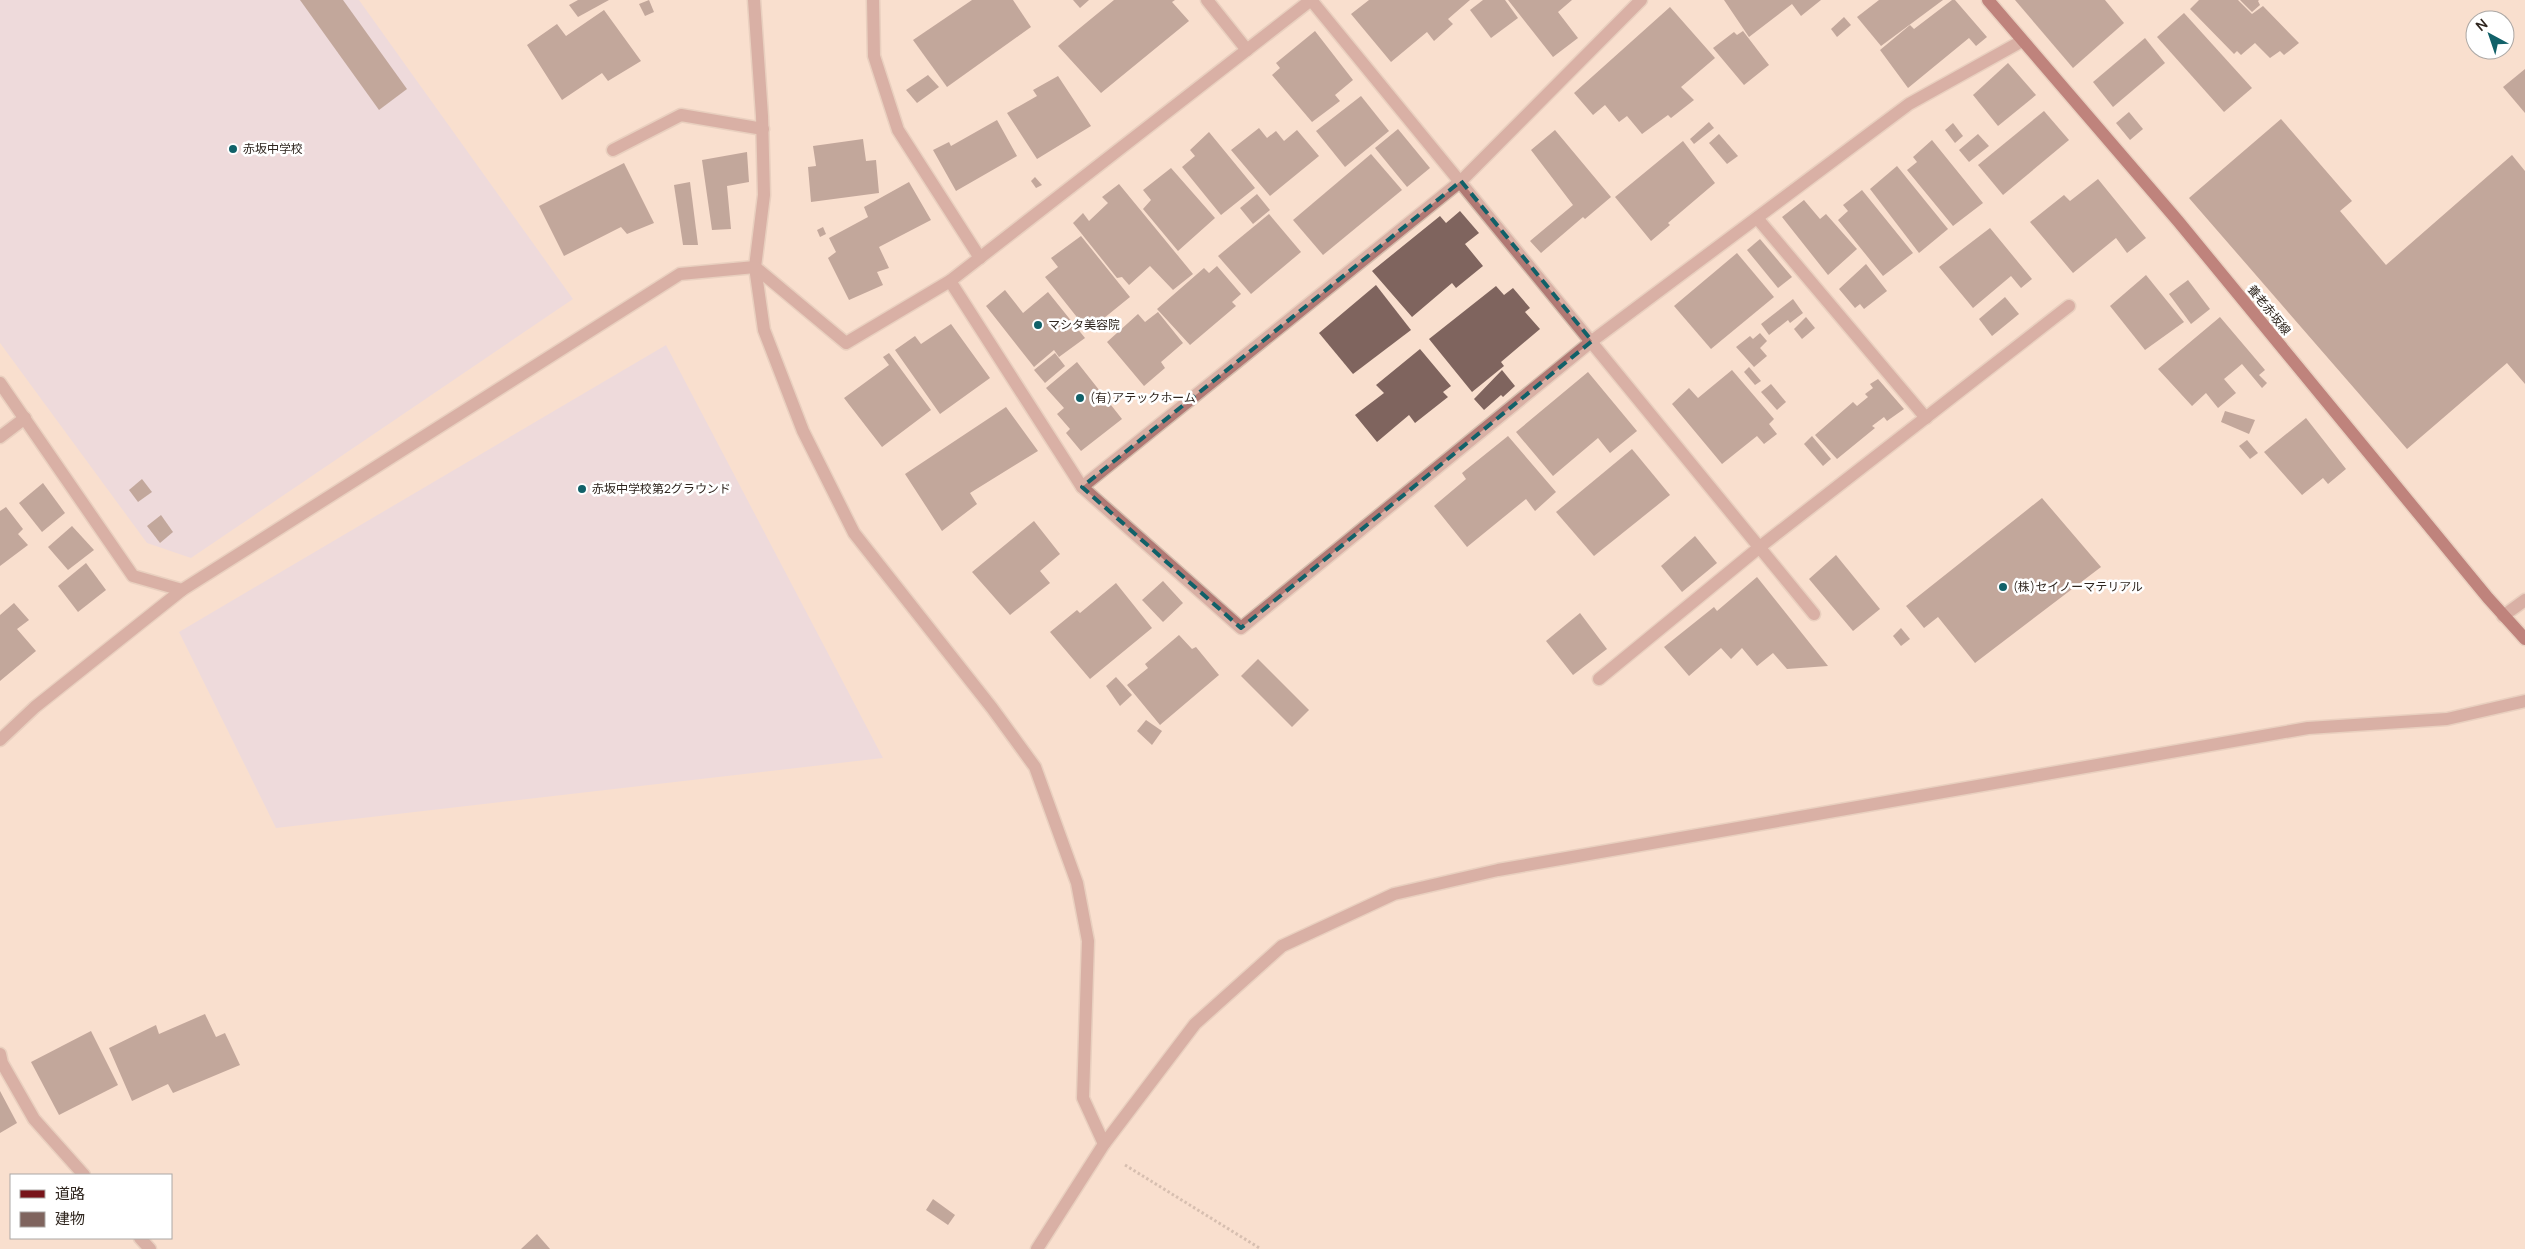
<svg xmlns="http://www.w3.org/2000/svg" width="2525" height="1249" font-family="Manrope,'Noto Sans JP',sans-serif">
  <style>
    .education { fill: #e0d6eb }
    .building { fill: #7f645e }
    .lines { fill: none; stroke-linecap: round; stroke-linejoin: round }
    .minor-casing { stroke: #d5beae; stroke-width: 15 }
    .major-casing { stroke: #d5beae; stroke-width: 15 }
    .path { stroke: #ad998c; stroke-width: 3; stroke-dasharray: 2.5 2.5; stroke-linecap: butt }
    .minor { stroke: #b17974; stroke-width: 12 }
    .major { stroke: #78141a; stroke-width: 12 }
    .marked { fill: none; stroke: #116169; stroke-width: 4; stroke-dasharray: 10 6; stroke-linejoin: round }
    .poi-dot { fill: #116169; stroke: #fff; stroke-width: 2 }
    .labels { text-anchor: middle; stroke-width: 5; stroke-linejoin: round; paint-order: stroke }
    .poi-label { font-size: 12px; fill: #2f261f; stroke: #fff; text-anchor: start }
    .street-label { font-size: 12px; fill: #2f261f; stroke: #fff }
  </style>
  <rect width="100%" height="100%" fill="#f9dfce"/>
  <g class="education">
    <polygon points="0,0 359,0 573,299 191,558 147,543 0,343"/>
    <polygon points="666,345 883,758 276,828 179,632"/>
  </g>
  <g class="building">
    <polygon points="300,0 343,0 407,89 379,110"/>
    <polygon points="578,0 609,0 578,17 569,5"/>
    <polygon points="649,0 654,12 645,16 639,4"/>
    <polygon points="972,0 1013,0 1031,27 947,87 913,40"/>
    <polygon points="1073,0 1089,0 1080,8"/>
    <polygon points="1114,0 1175,0 1172,2 1189,21 1101,93 1058,46"/>
    <polygon points="1369,0 1470,0 1448,19 1453,24 1434,41 1427,32 1391,62 1351,14"/>
    <polygon points="1483,0 1505,0 1518,18 1491,38 1470,10"/>
    <polygon points="1508,0 1572,0 1558,12 1578,38 1553,57"/>
    <polygon points="1724,0 1821,0 1801,16 1792,4 1749,37"/>
    <polygon points="1879,0 1943,0 1881,46 1857,17"/>
    <polygon points="1952,0 1955,0 1987,37 1976,46 1969,38 1908,88 1880,50 1910,25 1914,29"/>
    <polygon points="2015,0 2105,0 2124,23 2073,68"/>
    <polygon points="2199,0 2238,0 2252,14 2263,6 2299,43 2284,55 2280,51 2270,58 2255,43 2241,55 2237,51 2234,54 2190,9"/>
    <polygon points="2240,0 2259,0 2258,1 2260,5 2252,12"/>
    <polygon points="1670,7 1715,58 1681,87 1694,100 1671,118 1668,115 1642,134 1627,116 1619,122 1605,105 1593,115 1574,93"/>
    <polygon points="604,10 641,61 608,81 602,73 562,100 527,45 557,24 566,36"/>
    <polygon points="2184,13 2252,88 2224,112 2157,37"/>
    <polygon points="1844,17 1851,25 1837,37 1831,29"/>
    <polygon points="1315,31 1353,80 1335,95 1340,101 1312,122 1272,75 1280,68 1276,63"/>
    <polygon points="1743,31 1769,65 1744,85 1713,48 1734,32 1737,35"/>
    <polygon points="2145,38 2165,63 2113,107 2093,82"/>
    <polygon points="2008,63 2036,95 1998,126 1973,95"/>
    <polygon points="2525,69 2525,113 2503,87"/>
    <polygon points="928,75 939,87 917,103 906,90"/>
    <polygon points="1058,76 1091,126 1037,159 1007,113 1037,96 1033,90"/>
    <polygon points="1361,96 1389,131 1345,167 1316,131"/>
    <polygon points="2044,111 2069,140 2003,195 1978,165"/>
    <polygon points="2129,112 2143,129 2130,140 2116,123"/>
    <polygon points="2281,119 2352,201 2340,211 2386,265 2512,155 2525,171 2525,384 2507,363 2407,449 2189,198"/>
    <polygon points="997,120 1017,156 956,191 933,150 949,142 951,146"/>
    <polygon points="1709,122 1714,128 1694,144 1690,139"/>
    <polygon points="1953,123 1963,136 1955,143 1945,130"/>
    <polygon points="1259,128 1267,138 1276,131 1284,141 1297,130 1319,156 1270,196 1231,150"/>
    <polygon points="1398,129 1430,168 1407,187 1375,148"/>
    <polygon points="1555,130 1611,197 1585,219 1583,217 1541,253 1530,241 1573,205 1531,150"/>
    <polygon points="1209,132 1255,188 1221,215 1182,167 1195,156 1190,150"/>
    <polygon points="1719,134 1738,156 1727,164 1709,143"/>
    <polygon points="1978,134 1989,146 1969,162 1959,150"/>
    <polygon points="863,139 866,161 876,160 879,193 811,202 808,167 816,166 813,146"/>
    <polygon points="1932,140 1983,203 1953,226 1907,170 1917,162 1913,157"/>
    <polygon points="1683,141 1715,183 1668,223 1670,225 1651,241 1615,197"/>
    <polygon points="747,152 749,182 727,186 731,229 712,230 702,160"/>
    <polygon points="1371,154 1402,190 1323,255 1293,220"/>
    <polygon points="624,163 654,223 627,234 621,227 564,256 539,206"/>
    <polygon points="1897,166 1948,229 1919,253 1870,189"/>
    <polygon points="1171,168 1215,218 1178,251 1143,209 1151,200 1143,190"/>
    <polygon points="1035,177 1042,185 1036,188 1031,181"/>
    <polygon points="2098,179 2146,238 2127,253 2116,238 2073,273 2030,222 2064,195 2070,201"/>
    <polygon points="690,182 698,245 683,245 674,185"/>
    <polygon points="909,182 931,220 879,247 889,268 877,272 883,285 849,300 828,258 836,252 829,238 868,217 864,207"/>
    <polygon points="1119,184 1193,274 1173,290 1150,266 1129,285 1122,277 1117,278 1073,223 1083,213 1089,221 1108,203 1102,197"/>
    <polygon points="1862,190 1913,253 1883,276 1838,220 1848,211 1843,205"/>
    <polygon points="1257,194 1270,210 1253,224 1240,208"/>
    <polygon points="1804,200 1820,219 1826,214 1857,249 1828,275 1782,217"/>
    <polygon points="1460,211 1479,233 1465,244 1483,266 1456,288 1452,283 1412,317 1372,271 1440,216 1446,223"/>
    <polygon points="1269,214 1301,252 1251,294 1218,256"/>
    <polygon points="823,227 826,234 820,237 817,230"/>
    <polygon points="1990,228 2032,279 2021,288 2011,276 1973,308 1939,267"/>
    <polygon points="1081,236 1130,297 1088,331 1045,277 1058,267 1051,258"/>
    <polygon points="1760,239 1792,277 1778,288 1747,250"/>
    <polygon points="1737,253 1774,297 1711,349 1674,306"/>
    <polygon points="1866,264 1887,291 1864,309 1860,304 1855,308 1839,289"/>
    <polygon points="1217,266 1241,294 1232,302 1236,306 1190,345 1157,309 1204,268 1209,273"/>
    <polygon points="2146,275 2184,322 2145,350 2110,306"/>
    <polygon points="2188,280 2210,309 2191,324 2169,294"/>
    <polygon points="1376,285 1411,330 1353,374 1319,333"/>
    <polygon points="1496,286 1504,295 1513,288 1530,308 1525,312 1540,329 1501,362 1504,366 1472,392 1429,339"/>
    <polygon points="1005,290 1023,313 1048,292 1085,338 1059,357 1054,350 1034,367 986,306"/>
    <polygon points="2005,297 2019,314 1992,336 1979,319"/>
    <polygon points="1793,299 1803,313 1790,323 1788,320 1769,335 1761,324"/>
    <polygon points="1158,312 1183,343 1161,362 1165,368 1144,386 1107,342 1138,314 1145,322"/>
    <polygon points="1806,317 1815,328 1802,339 1794,329"/>
    <polygon points="2220,317 2265,370 2259,375 2267,383 2262,388 2242,364 2224,379 2236,393 2218,408 2206,393 2192,406 2158,369"/>
    <polygon points="951,324 990,378 940,414 895,350 915,336 921,344"/>
    <polygon points="1760,333 1767,341 1760,348 1767,356 1754,367 1736,347 1750,336 1753,339"/>
    <polygon points="1420,349 1451,386 1443,392 1448,397 1415,423 1409,415 1377,442 1355,415 1384,393 1376,385"/>
    <polygon points="889,353 931,410 882,447 844,398 889,365 883,357"/>
    <polygon points="1055,353 1065,366 1045,383 1034,370"/>
    <polygon points="1077,362 1122,419 1081,451 1066,433 1070,429 1057,414 1064,408 1046,388"/>
    <polygon points="1749,367 1761,381 1755,385 1744,372"/>
    <polygon points="1502,370 1515,386 1503,397 1501,395 1484,410 1474,399"/>
    <polygon points="1732,370 1774,419 1769,424 1777,434 1764,444 1757,436 1722,464 1672,404 1689,388 1698,398"/>
    <polygon points="1588,372 1637,431 1610,453 1598,438 1553,476 1516,432"/>
    <polygon points="1878,379 1904,409 1887,421 1884,417 1872,426 1875,428 1837,459 1815,435 1853,402 1857,406 1868,397 1865,394 1873,388 1870,384"/>
    <polygon points="1771,384 1786,402 1777,410 1761,392"/>
    <polygon points="1006,407 1038,451 970,493 977,504 942,531 905,474"/>
    <polygon points="2225,411 2255,420 2249,434 2221,422"/>
    <polygon points="2306,418 2346,469 2328,484 2323,478 2302,495 2264,452"/>
    <polygon points="1508,436 1556,492 1535,511 1526,499 1467,547 1434,506 1466,479 1462,473"/>
    <polygon points="1812,436 1831,459 1823,466 1804,444"/>
    <polygon points="2247,440 2258,453 2250,459 2239,446"/>
    <polygon points="1632,449 1670,495 1594,556 1556,512"/>
    <polygon points="142,479 152,492 138,502 129,490"/>
    <polygon points="43,483 65,513 42,532 19,503"/>
    <polygon points="2042,498 2101,567 1975,663 1938,617 1924,628 1906,606"/>
    <polygon points="6,507 23,529 18,534 28,545 0,566 0,511"/>
    <polygon points="161,515 173,532 160,543 147,526"/>
    <polygon points="1034,521 1060,554 1040,571 1050,583 1010,615 972,572"/>
    <polygon points="72,526 94,550 68,570 48,547"/>
    <polygon points="1695,536 1717,563 1682,592 1661,566"/>
    <polygon points="1836,555 1880,609 1853,631 1809,579"/>
    <polygon points="86,563 106,590 78,612 58,586"/>
    <polygon points="1757,577 1828,666 1787,669 1773,653 1757,666 1742,648 1731,659 1721,648 1689,676 1664,647 1714,607 1717,611"/>
    <polygon points="1163,581 1183,603 1163,622 1142,600"/>
    <polygon points="1116,583 1152,628 1090,679 1050,632 1077,610 1080,613"/>
    <polygon points="14,603 29,620 17,629 36,651 0,681 0,615"/>
    <polygon points="1580,613 1607,649 1573,675 1546,641"/>
    <polygon points="1901,628 1910,639 1901,646 1893,636"/>
    <polygon points="1179,635 1192,649 1196,647 1219,675 1160,725 1127,685 1148,668 1145,664"/>
    <polygon points="1258,659 1309,710 1292,727 1241,676"/>
    <polygon points="1116,677 1132,695 1120,706 1106,686"/>
    <polygon points="1146,720 1162,731 1152,745 1137,731"/>
    <polygon points="205,1014 216,1037 225,1033 240,1065 173,1093 168,1084 132,1101 109,1048 156,1025 159,1034"/>
    <polygon points="91,1031 118,1085 59,1115 31,1062"/>
    <polygon points="0,1091 17,1123 0,1133"/>
    <polygon points="933,1199 955,1215 948,1225 926,1210"/>
    <polygon points="537,1234 550,1249 521,1249"/>
  </g>
  <g class="lines">
    <g class="minor-casing">
      <g id="minor">
        <polyline points="754,0 762,116 764,195 755,267 764,330 803,431 854,533 992,708 1035,767 1077,883 1088,941 1083,1098 1104,1144"/>
        <polyline points="873,0 874,56 898,130 980,258"/>
        <polyline points="1207,0 1247,50"/>
        <polyline points="613,150 681,115 763,129"/>
        <polyline points="1757,218 1926,418"/>
        <polyline points="950,281 1082,487 1241,628 1592,341 1909,104 2022,41"/>
        <polyline points="0,383 133,576 182,590 680,274 755,267 846,343 950,281 1311,0 1814,614"/>
        <polyline points="0,437 25,418"/>
        <polyline points="1082,487 1461,181 1641,0"/>
        <polyline points="2503,616 2525,600"/>
        <polyline points="1599,679 1761,546 2069,306"/>
        <polyline points="0,740 35,707 182,590"/>
        <polyline points="0,1054 2,1063 34,1119 84,1175"/>
        <polyline points="140,1238 150,1249"/>
        <polyline points="1037,1249 1104,1144 1195,1024 1282,946 1394,894 1498,870 2308,728 2447,719 2525,701"/>
      </g>
    </g>
    <g class="major-casing">
      <polyline id="major" points="1988,0 2178,221 2488,598 2525,639"/>
    </g>
    <polyline class="path" points="1125,1165 1261,1249"/>
    <use href="#minor" class="minor"/>
    <use href="#major" class="major"/>
  </g>
  <path d="M0 0H2525V1249H0ZM 1461,181 L 1592,341 L 1241,628 L 1082,487 Z" fill="#f9dfce" fill-opacity=".55" fill-rule="evenodd"/>
  <path class="marked" d="M 1461,181 L 1592,341 L 1241,628 L 1082,487 Z"/>
  <g class="poi-dot">
    <circle cx="233" cy="149" r="5"/>
    <circle cx="1038" cy="325" r="5"/>
    <circle cx="1080" cy="398" r="5"/>
    <circle cx="582" cy="489" r="5"/>
    <circle cx="2003" cy="587" r="5"/>
  </g>
  <g class="labels">
    <g class="poi-label">
      <text x="243" y="153">赤坂中学校</text>
      <text x="1048" y="329">マシタ美容院</text>
      <text x="1090" y="402">(有)アテックホーム</text>
      <text x="592" y="493">赤坂中学校第2グラウンド</text>
      <text x="2013" y="591">(株)セイノーマテリアル</text>
    </g>
    <g class="street-label">
      <text transform="translate(2269 310) rotate(51)" y="4">養老赤坂線</text>
    </g>
  </g>
  <rect x="10" y="1174" width="162" height="65" fill="#ffffff" stroke="#aca8a5"/>
  <rect x="20" y="1190" width="25" height="8" fill="#78141a" stroke="#aca8a5"/>
  <text x="55" y="1199" font-size="15" fill="#2f261f">道路</text>
  <rect x="20" y="1212" width="25" height="15" fill="#7f645e" stroke="#aca8a5"/>
  <text x="55" y="1224" font-size="15" fill="#2f261f">建物</text>
  <g transform="translate(2490 35) rotate(320)"><circle r="24" fill="#ffffff" stroke="#aca8a5"/>
  <path d="M0-4L9 19L0 12L-9 19Z" fill="#116169"/>
  <text y="-8" font-size="14" font-weight="bold" text-anchor="middle" fill="#2f261f">N</text>
  </g>
</svg>
